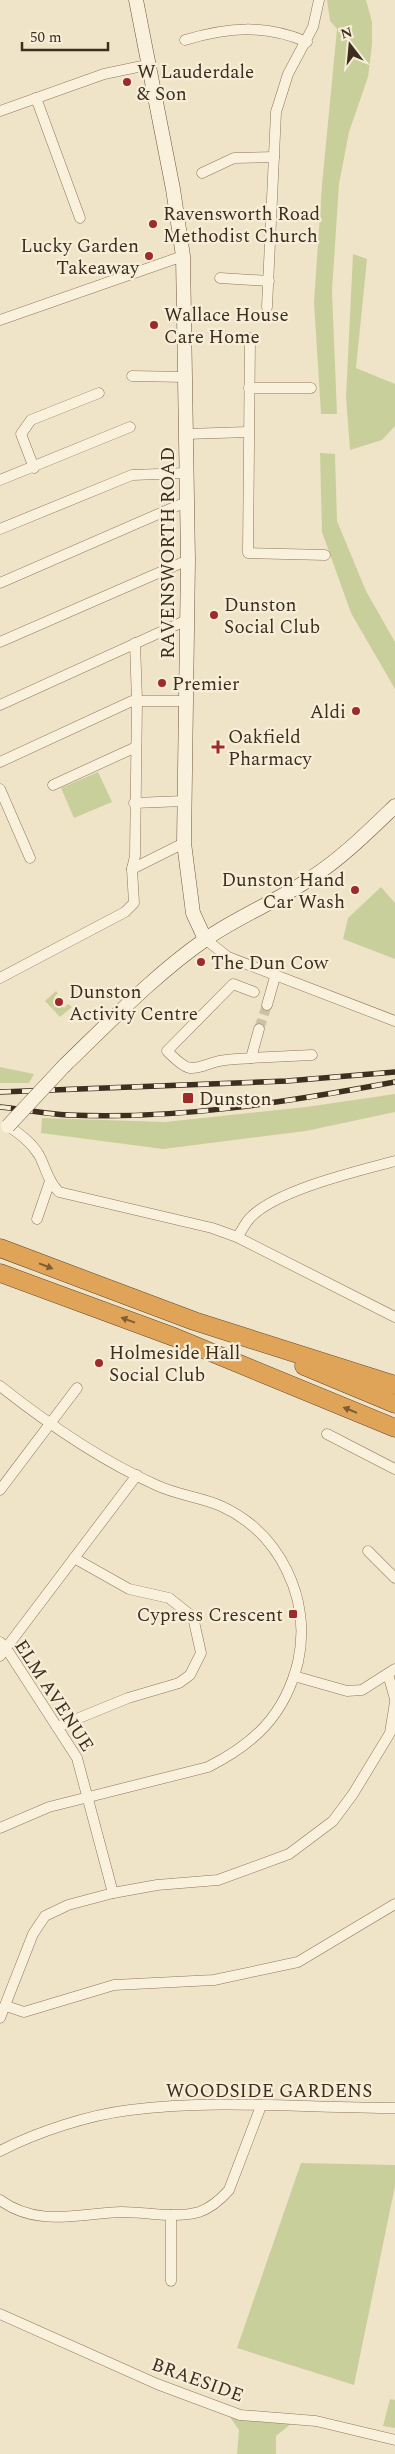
<svg xmlns="http://www.w3.org/2000/svg" width="395" height="2454" font-family="Spectral,serif">
  <style>
    .green { fill: #c9cf9b }
    .lines { fill: none; stroke-linecap: round; stroke-linejoin: round }
    .street-tunnel { stroke: #ccc0a6; stroke-width: 10; stroke-dasharray: 10 5; stroke-linecap: butt }
    .street-casing { stroke: #8d765c; stroke-width: 11 }
    .secondary-casing { stroke: #6f573f; stroke-width: 15 }
    .highway-casing { stroke: #5b4430; stroke-width: 19 }
    .street { stroke: #faf1dc; stroke-width: 10 }
    .secondary { stroke: #faf1dc; stroke-width: 14 }
    .highway { stroke: #e0a458; stroke-width: 18 }
    .rail-casing { stroke: #3d2e20; stroke-width: 5.5 }
    .rail { stroke: #f7eed8; stroke-width: 4; stroke-dasharray: 11; stroke-linecap: butt }
    .secondary-bridge-casing { stroke: #6f573f; stroke-width: 15; stroke-linecap: butt }
    .secondary-bridge { stroke: #faf1dc; stroke-width: 14 }
    .oneway { fill: #7e5d36 }
    .poi-dot { fill: #9e2a2b; stroke: #f7eed8; stroke-width: 2 }
    .labels { text-anchor: middle; stroke-width: 4.5; stroke-linejoin: round; paint-order: stroke }
    .poi-label { font-size: 19px; fill: #3d2e20; stroke: #f7eed8; text-anchor: start }
    .street-label { font-size: 19px; fill: #3d2e20; stroke: #f7eed8 }
  </style>
  <rect width="100%" height="100%" fill="#f0e4c8"/>
  <g class="green">
    <polygon points="327,0 366,0 372,22 372,45 368,77 349,132 339,184 332,291 337,414 321,414 314,302 322,185 337,29 330,21"/>
    <polygon points="353,254 367,259 356,368 395,384 395,426 382,440 350,450 346,397"/>
    <polygon points="320,453 335,454 337,521 366,591 395,642 395,689 351,613 322,532"/>
    <polygon points="98,772 112,802 74,818 61,788"/>
    <polygon points="381,887 395,903 395,959 343,939 348,918"/>
    <polygon points="56,991 58,993 54,997 64,1008 68,1004 72,1007 60,1017 45,1001"/>
    <polygon points="0,1067 34,1074 29,1083 0,1083"/>
    <polygon points="395,1094 395,1112 306,1131 163,1149 41,1133 42,1118 165,1122 306,1107"/>
    <polygon points="301,2163 395,2165 395,2186 354,2385 237,2348"/>
    <polygon points="390,2399 395,2400 395,2428 383,2426"/>
    <polygon points="230,2417 292,2423 276,2436 276,2454 237,2454 239,2430"/>
  </g>
  <g class="lines">
    <polyline class="street-tunnel" points="259,1029 267,1005"/>
    <g class="street-casing">
      <g id="street">
        <path d="M 185,40 C 228,27 265,24 307,42"/>
        <polyline points="36,98 80,218"/>
        <polyline points="0,111 104,74 147,65"/>
        <polyline points="202,173 234,158 274,157"/>
        <polyline points="220,278 269,281"/>
        <polyline points="267,307 276,112 288,74 313,27 319,0"/>
        <polyline points="0,320 183,256"/>
        <polyline points="250,338 248,553 325,555"/>
        <polyline points="132,376 186,377"/>
        <polyline points="249,388 311,388"/>
        <polyline points="186,434 248,432"/>
        <polyline points="34,468 21,434 31,420 99,393"/>
        <polyline points="0,480 130,427"/>
        <polyline points="0,529 132,475 186,473"/>
        <polyline points="0,583 186,502"/>
        <polyline points="0,642 188,560"/>
        <polyline points="0,705 187,620"/>
        <polyline points="0,762 132,701 185,701"/>
        <polyline points="53,785 136,747"/>
        <polyline points="0,789 30,858"/>
        <polyline points="134,803 184,801"/>
        <polyline points="132,869 135,856 137,701 135,643"/>
        <polyline points="205,939 228,957 395,1021"/>
        <polyline points="0,978 125,912 134,903 132,869 184,843"/>
        <path d="M 254,992 L 233,984 L 167,1051 C 191,1075 190,1069 219,1061 C 229,1059 241,1059 251,1058 L 259,1029"/>
        <polyline points="267,1005 275,977"/>
        <polyline points="251,1058 312,1055"/>
        <path d="M 8,1126 C 20,1134 31,1142 39,1155 C 46,1168 48,1182 59,1192 L 212,1228 L 237,1237 L 395,1317"/>
        <polyline points="37,1219 50,1181"/>
        <path d="M 237,1237 C 242,1231 245,1223 250,1218 C 276,1190 358,1171 395,1161"/>
        <path d="M 0,1386 C 48,1424 100,1460 156,1485 C 177,1495 200,1497 221,1506 C 280,1533 312,1599 298,1662 C 285,1715 254,1744 208,1767 L 49,1807 L 0,1828"/>
        <polyline points="327,1434 395,1469"/>
        <polyline points="0,1490 77,1388"/>
        <polyline points="368,1551 395,1578"/>
        <polyline points="0,1642 6,1648 77,1758 113,1893"/>
        <polyline points="0,1656 137,1475"/>
        <polyline points="388,1674 395,1699"/>
        <polyline points="294,1676 347,1691 362,1690 395,1669"/>
        <polyline points="57,1727 128,1698 179,1683 190,1675 201,1653 193,1617 169,1598 129,1589 74,1558"/>
        <polyline points="6,2006 24,2012 114,1985 214,1980 298,1962 395,1904"/>
        <polyline points="0,2018 33,1934 45,1916 68,1905 113,1893 157,1885 218,1880 289,1854 333,1821 353,1794 390,1733 395,1702"/>
        <path d="M 0,2151 C 37,2132 88,2115 130,2110 C 217,2099 307,2108 395,2108"/>
        <path d="M 0,2200 C 38,2228 80,2213 122,2212 C 148,2212 173,2219 199,2212 C 211,2208 221,2199 229,2190 L 261,2106"/>
        <polyline points="171,2215 171,2281"/>
        <polyline points="0,2314 157,2384 240,2415 316,2421 395,2440"/>
      </g>
    </g>
    <g class="secondary-casing">
      <g id="secondary">
        <polyline points="136,0 173,189 183,256 188,560 184,843 193,913 205,939"/>
        <path d="M 64,1066 C 110,1022 154,975 206,939 C 239,916 278,901 311,878 C 342,858 369,831 395,806"/>
      </g>
    </g>
    <g class="highway-casing">
      <g id="highway">
        <polyline points="0,1248 194,1321 395,1385"/>
        <polyline points="0,1273 174,1337 395,1428"/>
        <polyline points="304,1366 395,1404"/>
      </g>
    </g>
    <use href="#street" class="street"/>
    <use href="#secondary" class="secondary"/>
    <use href="#highway" class="highway"/>
    <g class="rail-casing">
      <g id="rail">
        <polyline points="0,1092 287,1081 395,1072"/>
        <path d="M 0,1107 C 22,1109 45,1114 68,1115 C 178,1120 287,1102 395,1082"/>
      </g>
    </g>
    <use href="#rail" class="rail"/>
    <g class="secondary-bridge-casing">
      <polyline id="secondary-bridge" points="8,1126 64,1066"/>
    </g>
    <use href="#secondary-bridge" class="secondary-bridge"/>
  </g>
  <defs><path id="oneway-solid" d="M-6-.8H1V-3.2L6.5 0L1 3.2V.8H-6Z" transform="scale(1.25)"/></defs>
  <g class="oneway">
    <use href="#oneway-solid" transform="translate(46 1266) rotate(21)"/>
    <use href="#oneway-solid" transform="translate(128 1320) rotate(-160)"/>
    <use href="#oneway-solid" transform="translate(350 1410) rotate(-158)"/>
  </g>
  <g class="poi-dot">
    <circle cx="127" cy="82" r="5"/>
    <circle cx="153" cy="224" r="5"/>
    <circle cx="149" cy="256" r="5"/>
    <circle cx="154" cy="325" r="5"/>
    <circle cx="214" cy="615" r="5"/>
    <circle cx="162" cy="683" r="5"/>
    <circle cx="356" cy="711" r="5"/>
    <path d="M215.5 739.5h5v5h5v5h-5v5h-5v-5h-5v-5h5z"/>
    <circle cx="355" cy="890" r="5"/>
    <circle cx="201" cy="962" r="5"/>
    <circle cx="59" cy="1002" r="5"/>
    <rect x="182" y="1092" width="12" height="12" rx="2.5"/>
    <circle cx="99" cy="1363" r="5"/>
    <rect x="288" y="1609" width="10" height="10" rx="2.5"/>
  </g>
  <g class="labels">
    <g class="poi-label">
      <text x="137" y="78">W Lauderdale<tspan x="137" dy="22">&amp; Son</tspan></text>
      <text x="163" y="220">Ravensworth Road<tspan x="163" dy="22">Methodist Church</tspan></text>
      <text x="139" y="252" text-anchor="end">Lucky Garden<tspan x="139" dy="22">Takeaway</tspan></text>
      <text x="164" y="321">Wallace House<tspan x="164" dy="22">Care Home</tspan></text>
      <text x="224" y="611">Dunston<tspan x="224" dy="22">Social Club</tspan></text>
      <text x="172" y="690">Premier</text>
      <text x="346" y="718" text-anchor="end">Aldi</text>
      <text x="228" y="743">Oakfield<tspan x="228" dy="22">Pharmacy</tspan></text>
      <text x="345" y="886" text-anchor="end">Dunston Hand<tspan x="345" dy="22">Car Wash</tspan></text>
      <text x="211" y="969">The Dun Cow</text>
      <text x="69" y="998">Dunston<tspan x="69" dy="22">Activity Centre</tspan></text>
      <text x="199" y="1105">Dunston</text>
      <text x="109" y="1359">Holmeside Hall<tspan x="109" dy="22">Social Club</tspan></text>
      <text x="283" y="1621" text-anchor="end">Cypress Crescent</text>
    </g>
    <g class="street-label">
      <text transform="translate(167 553) rotate(-90)" y="7">RAVENSWORTH ROAD</text>
      <text transform="translate(55 1695) rotate(57)" y="7">ELM AVENUE</text>
      <text x="269" y="2097">WOODSIDE GARDENS</text>
      <text transform="translate(198 2379) rotate(20)" y="7">BRAESIDE</text>
    </g>
  </g>
  <g transform="translate(350 45) rotate(344)" stroke="#f7eed8" stroke-width="4" paint-order="stroke">
  <path d="M0-4L9 19L0 12L-9 19Z" fill="#3d2e20"/>
  <text y="-8" font-size="14" font-weight="bold" text-anchor="middle" fill="#3d2e20">N</text>
  </g>
  <path d="M22 42v8h86v-8" fill="none" stroke="#3d2e20" stroke-width="2.5"/>
  <text x="30" y="42" font-size="15" fill="#3d2e20" stroke="#f7eed8" stroke-width="4" paint-order="stroke">50 m</text>
</svg>
